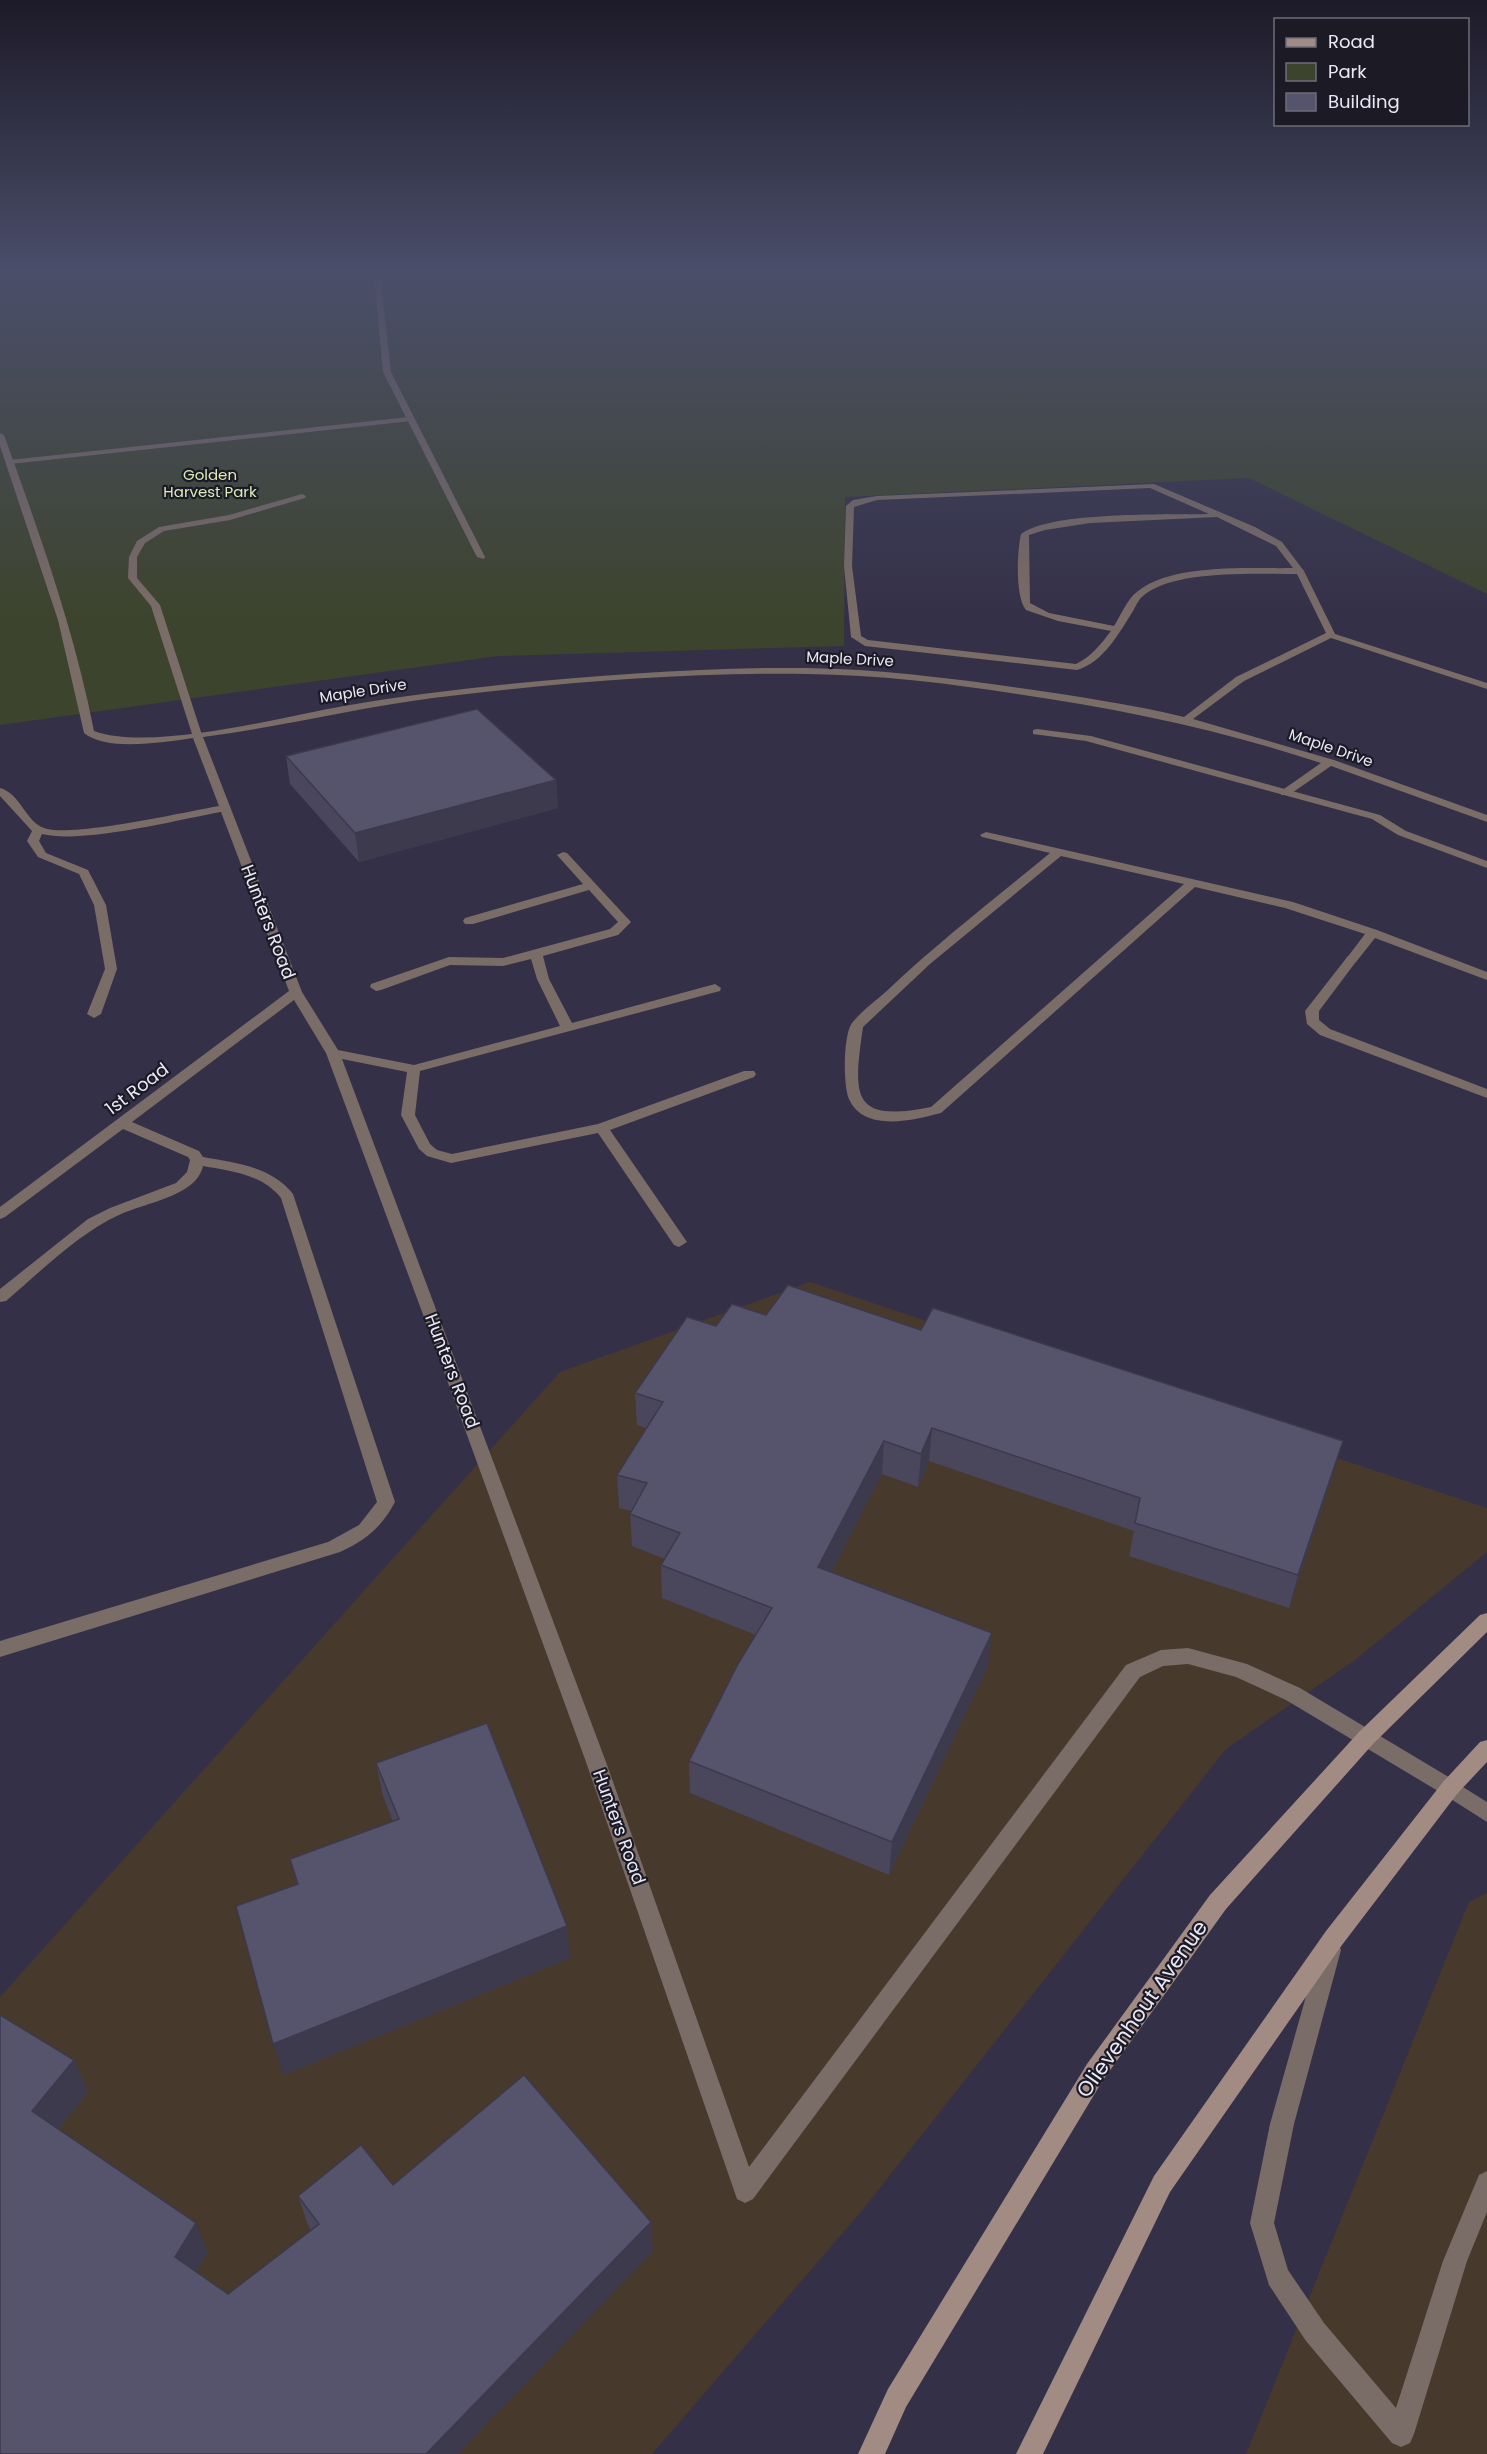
<svg xmlns="http://www.w3.org/2000/svg" width="1487" height="2454" font-family="Poppins,sans-serif">
  <style>
    .commercial { fill: #47392b }
    .green { fill: #3d442d }
    .lines { fill: none; stroke-linecap: round; stroke-linejoin: round }
    .lane { fill: #7a6c67; fill-rule: evenodd }
    .street { fill: #7a6c67; fill-rule: evenodd }
    .secondary { fill: #a18b83; fill-rule: evenodd }
    .wall { fill: #4a475d }
    .shaded-wall { fill: #3c3a4c }
    .building { fill: #56536c; stroke: #3c3a4c; stroke-width: 1.5 }
    .labels { text-anchor: middle; stroke-width: 4.5; stroke-linejoin: round; paint-order: stroke }
    .far-park-label { font-size: 15px; fill: #dcecb7; stroke: #1b1a25 }
    .far-street-label { font-size: 15px; fill: #e9e8f7; stroke: #1b1a25 }
    .street-label { font-size: 18px; fill: #e9e8f7; stroke: #1b1a25 }
    .near-street-label { font-size: 21px; fill: #e9e8f7; stroke: #1b1a25 }
  </style>
  <rect width="100%" height="100%" fill="#343048"/>
  <g class="commercial">
    <polygon points="810,1282 1487,1508 1487,1552 1355,1660 1226,1749 861,2212 652,2454 0,2454 0,1997 560,1372"/>
    <polygon points="1487,1893 1487,2454 1246,2454 1469,1902"/>
  </g>
  <polygon class="green" points="0,275 1487,275 1487,594 1249,478 845,497 844,646 498,656 0,725"/>
  <g class="lines">
    <g class="lane">
      <polygon points="409,417 413,419 412,421 10,464 6,462 10,460"/>
      <polygon points="302,494 306,496 305,498 230,520 164,531 145,543 137,557 137,578 160,605 202,735 193,737 151,606 128,578 129,557 137,541 159,527 229,515"/>
      <polygon points="1037,729 1091,736 1380,815 1406,831 1487,861 1487,868 1398,835 1372,819 1086,741 1033,734 1033,730"/>
      <path d="M 986,832 L 1293,902 L 1377,930 L 1487,972 L 1487,980 L 1375,938 L 1356,962 L 1348,962 L 1346,959 L 1365,934 L 1285,908 L 1195,887 L 941,1113 C 914,1120 864,1133 849,1099 C 843,1086 843,1035 852,1023 C 863,1009 880,998 892,986 C 942,939 997,897 1050,853 L 982,837 L 980,835 ZM 1061,856 L 1184,884 L 931,1107 C 851,1123 853,1097 863,1027 L 930,964 Z"/>
      <polygon points="1450,1779 1487,1802 1487,1822 1443,1794 1440,1788 1443,1782"/>
      <polygon points="1330,1940 1338,1943 1341,1950 1294,2124 1274,2223 1288,2270 1324,2323 1396,2408 1443,2261 1479,2175 1487,2171 1487,2212 1467,2261 1414,2434 1410,2443 1401,2447 1392,2443 1306,2341 1269,2285 1250,2223 1270,2124 1319,1950 1322,1943"/>
    </g>
    <g class="street">
      <polygon points="374,275 380,275 391,372 485,557 484,559 477,557 383,372"/>
      <path d="M 0,433 L 4,435 C 39,532 74,629 94,731 C 152,752 281,717 344,706 C 399,696 454,690 509,684 C 607,675 707,667 806,668 C 878,669 949,678 1020,688 C 1075,696 1130,704 1184,717 L 1236,677 L 1326,633 L 1297,574 C 1258,574 1173,569 1143,596 C 1138,600 1136,606 1133,611 C 1119,633 1104,662 1077,670 L 865,646 L 851,637 L 844,566 L 846,506 L 853,500 L 877,496 L 1154,484 L 1255,527 L 1282,542 L 1304,571 L 1335,634 L 1487,683 L 1487,689 L 1331,638 L 1244,681 L 1193,719 L 1334,760 L 1487,815 L 1487,822 L 1331,766 L 1289,795 L 1281,795 L 1281,791 L 1321,763 C 1221,730 1121,709 1017,694 C 947,683 878,675 807,674 C 683,672 557,683 433,698 C 356,708 280,727 203,737 L 302,992 L 338,1050 L 414,1065 L 560,1026 L 537,979 L 531,959 L 503,966 L 450,965 L 381,990 L 376,991 L 370,987 L 371,984 L 449,957 L 503,958 L 610,929 L 618,922 L 589,890 L 473,924 L 465,924 L 463,921 L 465,918 L 583,884 L 557,855 L 563,852 L 567,853 L 631,922 L 618,935 L 543,956 L 549,979 L 572,1023 L 715,984 L 721,988 L 720,991 L 420,1071 L 415,1115 L 430,1144 L 437,1150 L 452,1154 L 598,1124 L 744,1071 L 754,1071 L 756,1074 L 754,1077 L 610,1130 L 687,1242 L 679,1247 L 674,1245 L 598,1133 L 451,1163 L 427,1156 L 419,1149 L 401,1115 L 407,1072 L 342,1059 L 606,1762 L 749,2167 L 1126,1665 L 1161,1650 L 1188,1648 L 1247,1664 L 1300,1688 L 1457,1782 L 1460,1788 L 1457,1794 L 1450,1797 L 1443,1794 L 1286,1700 L 1236,1677 L 1188,1664 L 1163,1666 L 1140,1677 L 753,2199 L 745,2203 L 737,2199 L 586,1762 L 431,1336 L 326,1053 L 294,1000 L 132,1122 L 199,1151 L 203,1157 C 235,1163 271,1166 293,1194 L 395,1502 C 381,1528 366,1540 340,1552 L 0,1657 L 0,1641 L 328,1542 L 359,1525 L 377,1502 L 281,1198 C 262,1174 231,1171 203,1166 C 197,1196 144,1203 119,1215 C 79,1233 40,1272 6,1301 L 0,1302 L 0,1289 L 88,1219 L 110,1208 L 176,1183 L 187,1172 L 190,1160 L 188,1157 L 123,1129 L 5,1217 L 0,1219 L 0,1207 L 289,991 L 221,812 C 176,820 84,844 42,834 L 39,841 L 46,853 L 88,870 L 106,905 L 117,969 L 101,1014 L 94,1018 L 87,1014 L 105,969 L 94,905 L 79,874 L 38,857 L 27,841 L 32,831 L 0,796 L 0,788 C 21,794 25,821 44,828 C 70,838 185,812 219,806 L 193,738 C 164,742 107,752 84,733 L 58,620 L 0,446 ZM 1150,488 L 1209,514 C 1167,515 1052,511 1021,534 C 1017,551 1015,597 1026,610 L 1058,621 L 1111,631 C 1101,644 1091,657 1076,664 L 868,640 L 861,636 L 852,566 L 854,507 L 877,500 ZM 1217,517 L 1276,546 L 1293,568 C 1249,569 1174,563 1138,591 C 1127,599 1121,615 1114,626 L 1049,613 L 1030,603 L 1029,535 L 1045,530 L 1090,523 Z"/>
      <polygon points="1352,955 1358,959 1319,1011 1319,1020 1330,1029 1487,1089 1487,1098 1320,1035 1307,1024 1305,1011 1348,956"/>
    </g>
    <g class="secondary">
      <polygon points="1487,1613 1487,1632 1373,1744 1226,1909 1103,2080 906,2407 885,2454 858,2454 888,2389 1087,2064 1210,1895 1359,1732 1480,1615"/>
      <polygon points="1487,1740 1487,1762 1457,1794 1342,1945 1170,2192 1043,2454 1016,2454 1154,2176 1326,1931 1443,1782 1480,1742"/>
    </g>
  </g>
  <g class="wall">
    <polygon points="286,756 556,780 558,808 359,862 290,784"/>
    <polygon points="766,1315 1333,1474 1289,1608 1129,1556 1134,1531 929,1461 918,1487 882,1474 831,1572 988,1666 889,1875 690,1793 689,1761 756,1635 662,1598 661,1565 665,1559 632,1546 630,1514 631,1511 619,1508 617,1475 646,1428 637,1425 635,1393 716,1326"/>
    <polygon points="376,1763 570,1958 283,2075 297,1884 290,1859 393,1822 383,1796"/>
    <polygon points="0,2015 74,2060 88,2091 58,2129 208,2252 196,2272 228,2294 311,2230 308,2225 298,2196 393,2185 653,2251 0,2454"/>
  </g>
  <g class="shaded-wall">
    <polygon points="556,780 558,808 359,862 355,833"/>
    <polygon points="932,1428 929,1461 918,1487 921,1454"/>
    <polygon points="884,1441 882,1474 817,1600 818,1567"/>
    <polygon points="1343,1441 1333,1474 1289,1608 1298,1575"/>
    <polygon points="992,1633 988,1666 889,1875 892,1842"/>
    <polygon points="567,1926 570,1958 283,2075 273,2044"/>
    <polygon points="74,2060 88,2091 48,2142 32,2111"/>
    <polygon points="651,2222 653,2251 458,2454 426,2454"/>
    <polygon points="196,2223 208,2252 188,2286 175,2257"/>
  </g>
  <g class="building">
    <polygon points="477,709 556,780 355,833 286,756"/>
    <polygon points="788,1285 921,1330 933,1308 1343,1441 1298,1575 1135,1523 1140,1498 932,1428 921,1454 884,1441 818,1567 992,1633 892,1842 689,1761 738,1664 772,1608 661,1565 680,1533 630,1514 647,1483 617,1475 663,1402 635,1393 687,1317 716,1326 732,1304 766,1315"/>
    <polygon points="487,1723 567,1926 273,2044 236,1906 298,1884 290,1859 399,1819 376,1763"/>
    <polygon points="0,2015 74,2060 32,2111 196,2223 175,2257 228,2294 319,2224 298,2196 361,2145 393,2185 524,2075 651,2222 426,2454 0,2454"/>
  </g>
  <linearGradient id="sky" x2="0" y2="1"><stop stop-color="#1d1a28"/><stop offset="0.44" stop-color="#4a4e6a"/><stop offset="1" stop-color="#4a4e6a" stop-opacity="0"/></linearGradient>
  <rect width="1487" height="618" fill="url(#sky)"/>
  <g class="labels">
    <g class="far-park-label">
      <text x="210" y="480">Golden<tspan x="210" dy="17">Harvest Park</tspan></text>
    </g>
    <g class="far-street-label">
      <text transform="translate(850 659) rotate(3)" y="5">Maple Drive</text>
      <text transform="translate(363 691) rotate(-9)" y="5">Maple Drive</text>
      <text transform="translate(1331 748) rotate(19)" y="5">Maple Drive</text>
    </g>
    <g class="street-label">
      <text transform="translate(268 922) rotate(69)" y="6">Hunters Road</text>
      <text transform="translate(137 1089) rotate(-37)" y="6">1st Road</text>
      <text transform="translate(452 1371) rotate(69)" y="6">Hunters Road</text>
      <text transform="translate(619 1827) rotate(70)" y="6">Hunters Road</text>
    </g>
    <g class="near-street-label">
      <text transform="translate(1142 2009) rotate(-55)" y="7">Olievenhout Avenue</text>
    </g>
  </g>
  <rect x="1274" y="18" width="195" height="108" fill="#1b1a25" stroke="#6d6c79" stroke-width="1.5"/>
  <rect x="1286" y="38" width="30" height="9" fill="#a18b83" stroke="#6d6c79" stroke-width="1.5"/>
  <text x="1328" y="48" font-size="18" fill="#e9e8f7">Road</text>
  <rect x="1286" y="63" width="30" height="18" fill="#3d442d" stroke="#6d6c79" stroke-width="1.5"/>
  <text x="1328" y="78" font-size="18" fill="#e9e8f7">Park</text>
  <rect x="1286" y="93" width="30" height="18" fill="#56536c" stroke="#6d6c79" stroke-width="1.5"/>
  <text x="1328" y="108" font-size="18" fill="#e9e8f7">Building</text>
</svg>
